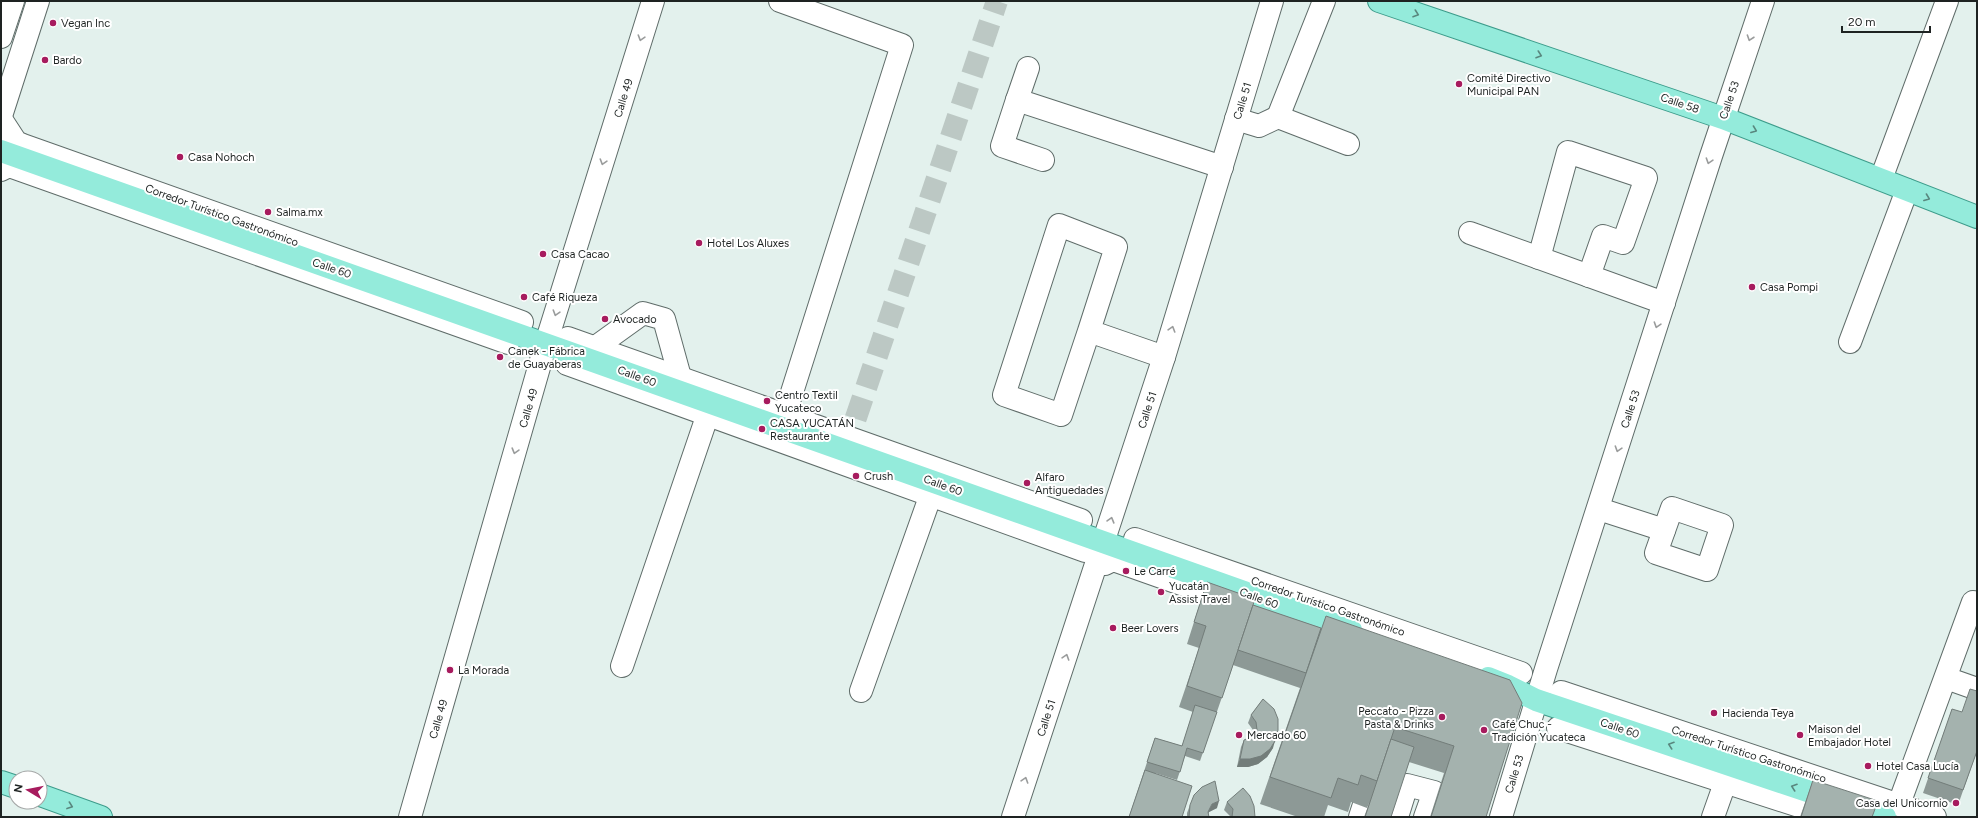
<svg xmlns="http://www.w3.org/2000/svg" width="1978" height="818" font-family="Figtree,sans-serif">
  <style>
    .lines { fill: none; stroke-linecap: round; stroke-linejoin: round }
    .minor-tunnel { stroke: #bcc8c4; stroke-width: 22; stroke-dasharray: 22 11; stroke-linecap: butt }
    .minor-casing { stroke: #5f6c69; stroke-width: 24 }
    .major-casing { stroke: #3d9c8b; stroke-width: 24 }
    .minor { stroke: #fff; stroke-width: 22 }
    .major { stroke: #94ebdb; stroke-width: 22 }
    .wall { fill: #8d9996 }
    .shaded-wall { fill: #737d7a }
    .building { fill: #a4b2ae; stroke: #737d7a }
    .oneway { stroke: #59877e }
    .oneway2 { stroke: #9a9c9c }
    .poi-dot { fill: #a71b5e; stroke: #fff; stroke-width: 1.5 }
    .labels { text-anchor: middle; stroke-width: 4; stroke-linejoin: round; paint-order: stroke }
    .poi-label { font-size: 11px; fill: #1e2322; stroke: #fff; text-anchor: start }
    .street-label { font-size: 11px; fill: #1e2322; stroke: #fff }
  </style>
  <rect width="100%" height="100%" fill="#e3f1ed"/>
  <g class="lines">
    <polyline class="minor-tunnel" points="845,450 997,1"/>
    <g class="minor-casing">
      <g id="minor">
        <polyline points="780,1 902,45 781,427"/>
        <polyline points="1,37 13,1"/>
        <polyline points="1028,68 1017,100 1222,167"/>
        <polyline points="1017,100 1002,146 1043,160"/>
        <polyline points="1,116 38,1"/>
        <polyline points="1278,117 1324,1"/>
        <polyline points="1,119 16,142 23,145 522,322"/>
        <polyline points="1236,119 1259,126 1278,117 1348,144"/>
        <polyline points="1,170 9,166 508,343"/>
        <polyline points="1881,179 1947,1"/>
        <polyline points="1470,233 1664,303"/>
        <polyline points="1539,258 1568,152 1646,178 1623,243 1603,236 1589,276"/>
        <polyline points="1089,331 1061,415 1004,395 1059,225 1116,247 1089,331 1164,357"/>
        <polyline points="568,338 1081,520"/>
        <polyline points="1850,342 1907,190"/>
        <polyline points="586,354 643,313 664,319 680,377 681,388"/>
        <polyline points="567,364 1085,551"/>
        <polygon points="1672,508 1722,525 1707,570 1656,553"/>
        <polyline points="1599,509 1664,530"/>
        <polyline points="1135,539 1521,673"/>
        <polyline points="1105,564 1113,560 1232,602"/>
        <polyline points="622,666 712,402"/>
        <polyline points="1946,678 1977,689"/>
        <polyline points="861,691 935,483"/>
        <polyline points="1561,692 1935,817"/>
        <polyline points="1558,728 1833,817"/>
        <polyline points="1899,804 1973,602 1977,603"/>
        <polyline points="410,817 546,343 653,1"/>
        <polyline points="1013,817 1164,357 1272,1"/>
        <polyline points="1360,817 1373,777"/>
        <polyline points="1397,817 1407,785 1434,792 1425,817"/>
        <polyline points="1501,817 1546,669 1711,156 1763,1"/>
        <polyline points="1713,817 1730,769"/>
      </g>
    </g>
    <g class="major-casing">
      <g id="major">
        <polyline points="1379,1 1723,118 1977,217"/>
        <polyline points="1,151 1351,630"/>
        <polyline points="1488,678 1508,686 1536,700 1885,817"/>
        <polyline points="1,782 16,787"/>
        <polyline points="40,795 101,817"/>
      </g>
    </g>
    <use href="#minor" class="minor"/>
    <use href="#major" class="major"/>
  </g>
  <g class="wall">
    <polygon points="1207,582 1253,605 1321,628 1510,680 1486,817 1430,817 1444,773 1409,762 1391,817 1364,817 1370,801 1367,808 1351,802 1348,812 1328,805 1324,817 1298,817 1260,804 1300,688 1233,665 1200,761 1185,756 1177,780 1155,773 1182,817 1129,817 1155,738 1182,746 1193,712 1179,707 1199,648 1187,644 1200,603"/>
    <polygon points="1263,699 1273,748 1267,757 1258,764 1248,767 1237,767 1241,747 1244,740 1251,737 1254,734 1253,730 1248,723 1251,715"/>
    <polygon points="1952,709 1977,751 1958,805 1923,793"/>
    <polygon points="1813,780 1872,817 1800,817"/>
    <polygon points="1227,802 1255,817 1230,817 1230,816 1224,810"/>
    <polygon points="1190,805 1217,808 1209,812 1208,813 1209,817 1187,817 1187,813"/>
  </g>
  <g class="shaded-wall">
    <polygon points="1275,741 1273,748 1267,757 1258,764 1248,767 1237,767 1240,759"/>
    <polygon points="1219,801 1217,808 1209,812 1206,817 1208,812 1212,804"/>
  </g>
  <g class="building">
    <polygon points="1207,582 1255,599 1222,698 1187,686 1206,626 1194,622"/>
    <polygon points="1253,605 1321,628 1306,673 1238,650"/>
    <polygon points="1326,616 1510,680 1522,703 1486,817 1431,817 1454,746 1395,727 1377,781 1361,775 1358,785 1338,778 1331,798 1270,777"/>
    <polygon points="1970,689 1977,691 1977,751 1963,790 1928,778 1952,709 1962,712"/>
    <polygon points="1263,699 1274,709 1278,719 1278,730 1275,741 1270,749 1261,756 1250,759 1240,759 1244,740 1251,737 1257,730 1256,722 1251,715"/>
    <polygon points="1195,705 1217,712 1203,753 1187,748 1180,772 1147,762 1155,738 1182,746"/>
    <polygon points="1391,739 1414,747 1391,817 1365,817"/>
    <polygon points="1145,770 1192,786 1182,817 1129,817"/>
    <polygon points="1813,780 1878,801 1872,817 1801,817"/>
    <polygon points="1215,781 1219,801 1212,804 1208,812 1209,817 1189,817 1190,805 1194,795 1202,787"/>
    <polygon points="1243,788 1250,796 1254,806 1255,817 1232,817 1233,809 1227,802"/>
  </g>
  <defs><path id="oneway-chevron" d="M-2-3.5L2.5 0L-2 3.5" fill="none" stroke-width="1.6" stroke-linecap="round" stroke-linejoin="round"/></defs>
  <g class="oneway">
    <use href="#oneway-chevron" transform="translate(1416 14) rotate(19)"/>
    <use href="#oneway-chevron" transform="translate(1539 55) rotate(19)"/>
    <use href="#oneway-chevron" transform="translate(1754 130) rotate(21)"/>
    <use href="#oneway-chevron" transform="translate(1927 198) rotate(21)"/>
    <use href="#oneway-chevron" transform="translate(1671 745) rotate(-161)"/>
    <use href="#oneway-chevron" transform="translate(1794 787) rotate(-161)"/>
    <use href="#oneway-chevron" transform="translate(70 806) rotate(20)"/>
  </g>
  <g class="oneway2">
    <use href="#oneway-chevron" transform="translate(641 38) rotate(107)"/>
    <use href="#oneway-chevron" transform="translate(1750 38) rotate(109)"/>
    <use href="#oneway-chevron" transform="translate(1709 161) rotate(108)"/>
    <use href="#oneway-chevron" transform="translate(603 162) rotate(107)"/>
    <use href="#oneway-chevron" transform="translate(556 313) rotate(107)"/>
    <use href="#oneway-chevron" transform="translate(1657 325) rotate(108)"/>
    <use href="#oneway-chevron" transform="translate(1172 329) rotate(-73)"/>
    <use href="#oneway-chevron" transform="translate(1618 449) rotate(108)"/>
    <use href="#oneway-chevron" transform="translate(515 451) rotate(106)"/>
    <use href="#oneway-chevron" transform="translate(1111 520) rotate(-74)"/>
    <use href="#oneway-chevron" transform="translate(1066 657) rotate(-72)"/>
    <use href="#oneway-chevron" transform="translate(1025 780) rotate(-72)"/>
  </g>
  <g class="poi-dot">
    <circle cx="53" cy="23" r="4"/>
    <circle cx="45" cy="60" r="4"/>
    <circle cx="1459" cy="84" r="4"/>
    <circle cx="180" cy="157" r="4"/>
    <circle cx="268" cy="212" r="4"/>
    <circle cx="699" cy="243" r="4"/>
    <circle cx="543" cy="254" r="4"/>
    <circle cx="1752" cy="287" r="4"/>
    <circle cx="524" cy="297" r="4"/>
    <circle cx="605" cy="319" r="4"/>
    <circle cx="500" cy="357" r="4"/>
    <circle cx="767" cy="401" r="4"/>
    <circle cx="762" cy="429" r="4"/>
    <circle cx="856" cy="476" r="4"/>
    <circle cx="1027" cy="483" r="4"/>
    <circle cx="1126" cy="571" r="4"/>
    <circle cx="1161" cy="592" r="4"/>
    <circle cx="1113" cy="628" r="4"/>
    <circle cx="450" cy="670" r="4"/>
    <circle cx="1714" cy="713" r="4"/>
    <circle cx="1442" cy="717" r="4"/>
    <circle cx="1484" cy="730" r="4"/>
    <circle cx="1239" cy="735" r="4"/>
    <circle cx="1800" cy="735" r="4"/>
    <circle cx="1868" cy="766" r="4"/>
    <circle cx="1956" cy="803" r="4"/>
  </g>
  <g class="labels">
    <g class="poi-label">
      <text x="61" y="27">Vegan Inc</text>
      <text x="53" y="64">Bardo</text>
      <text x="1467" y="82">Comité Directivo<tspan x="1467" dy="13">Municipal PAN</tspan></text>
      <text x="188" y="161">Casa Nohoch</text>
      <text x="276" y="216">Salma.mx</text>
      <text x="707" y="247">Hotel Los Aluxes</text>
      <text x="551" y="258">Casa Cacao</text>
      <text x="1760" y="291">Casa Pompi</text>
      <text x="532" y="301">Café Riqueza</text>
      <text x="613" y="323">Avocado</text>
      <text x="508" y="355">Canek - Fábrica<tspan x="508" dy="13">de Guayaberas</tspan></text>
      <text x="775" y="399">Centro Textil<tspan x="775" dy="13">Yucateco</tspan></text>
      <text x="770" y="427">CASA YUCATÁN<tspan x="770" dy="13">Restaurante</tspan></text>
      <text x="864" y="480">Crush</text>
      <text x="1035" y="481">Alfaro<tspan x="1035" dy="13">Antiguedades</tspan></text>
      <text x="1134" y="575">Le Carré</text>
      <text x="1169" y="590">Yucatán<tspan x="1169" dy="13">Assist Travel</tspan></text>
      <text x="1121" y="632">Beer Lovers</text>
      <text x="458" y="674">La Morada</text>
      <text x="1434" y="715" text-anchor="end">Peccato - Pizza<tspan x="1434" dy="13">Pasta &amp; Drinks</tspan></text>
      <text x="1722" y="717">Hacienda Teya</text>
      <text x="1492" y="728">Café Chuc -<tspan x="1492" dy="13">Tradición Yucateca</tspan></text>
      <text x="1808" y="733">Maison del<tspan x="1808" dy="13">Embajador Hotel</tspan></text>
      <text x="1247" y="739">Mercado 60</text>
      <text x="1876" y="770">Hotel Casa Lucía</text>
      <text x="1948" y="807" text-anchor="end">Casa del Unicornio</text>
    </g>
    <g class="street-label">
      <text transform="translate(623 98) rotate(-73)" y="4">Calle 49</text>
      <text transform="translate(1729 100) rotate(-71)" y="4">Calle 53</text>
      <text transform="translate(1242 101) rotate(-73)" y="4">Calle 51</text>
      <text transform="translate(1680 103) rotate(19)" y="4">Calle 58</text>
      <text transform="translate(222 215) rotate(20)" y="4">Corredor Turístico Gastronómico</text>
      <text transform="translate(332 268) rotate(19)" y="4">Calle 60</text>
      <text transform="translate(637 376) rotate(20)" y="4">Calle 60</text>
      <text transform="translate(528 408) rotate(-74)" y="4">Calle 49</text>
      <text transform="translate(1630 409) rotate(-72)" y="4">Calle 53</text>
      <text transform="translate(1147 410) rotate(-72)" y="4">Calle 51</text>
      <text transform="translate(943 485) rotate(20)" y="4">Calle 60</text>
      <text transform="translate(1259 598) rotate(20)" y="4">Calle 60</text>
      <text transform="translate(1328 606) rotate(19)" y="4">Corredor Turístico Gastronómico</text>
      <text transform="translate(1046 718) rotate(-72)" y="4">Calle 51</text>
      <text transform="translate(438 719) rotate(-74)" y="4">Calle 49</text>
      <text transform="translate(1620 728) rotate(19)" y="4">Calle 60</text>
      <text transform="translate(1749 754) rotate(18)" y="4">Corredor Turístico Gastronómico</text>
      <text transform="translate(1514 774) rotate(-73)" y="4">Calle 53</text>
    </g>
  </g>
  <rect width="1978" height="818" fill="none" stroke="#1e2322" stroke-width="4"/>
  <g transform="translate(28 790) rotate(280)"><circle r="19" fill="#ffffff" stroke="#a5a7a7"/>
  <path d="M0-3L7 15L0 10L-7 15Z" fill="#a71b5e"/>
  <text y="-6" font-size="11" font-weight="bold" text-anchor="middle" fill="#1e2322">N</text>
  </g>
  <path d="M1842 26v6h88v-6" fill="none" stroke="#1e2322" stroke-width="2"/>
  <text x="1848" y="26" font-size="12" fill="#1e2322" stroke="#ffffff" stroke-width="3" paint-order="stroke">20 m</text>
</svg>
